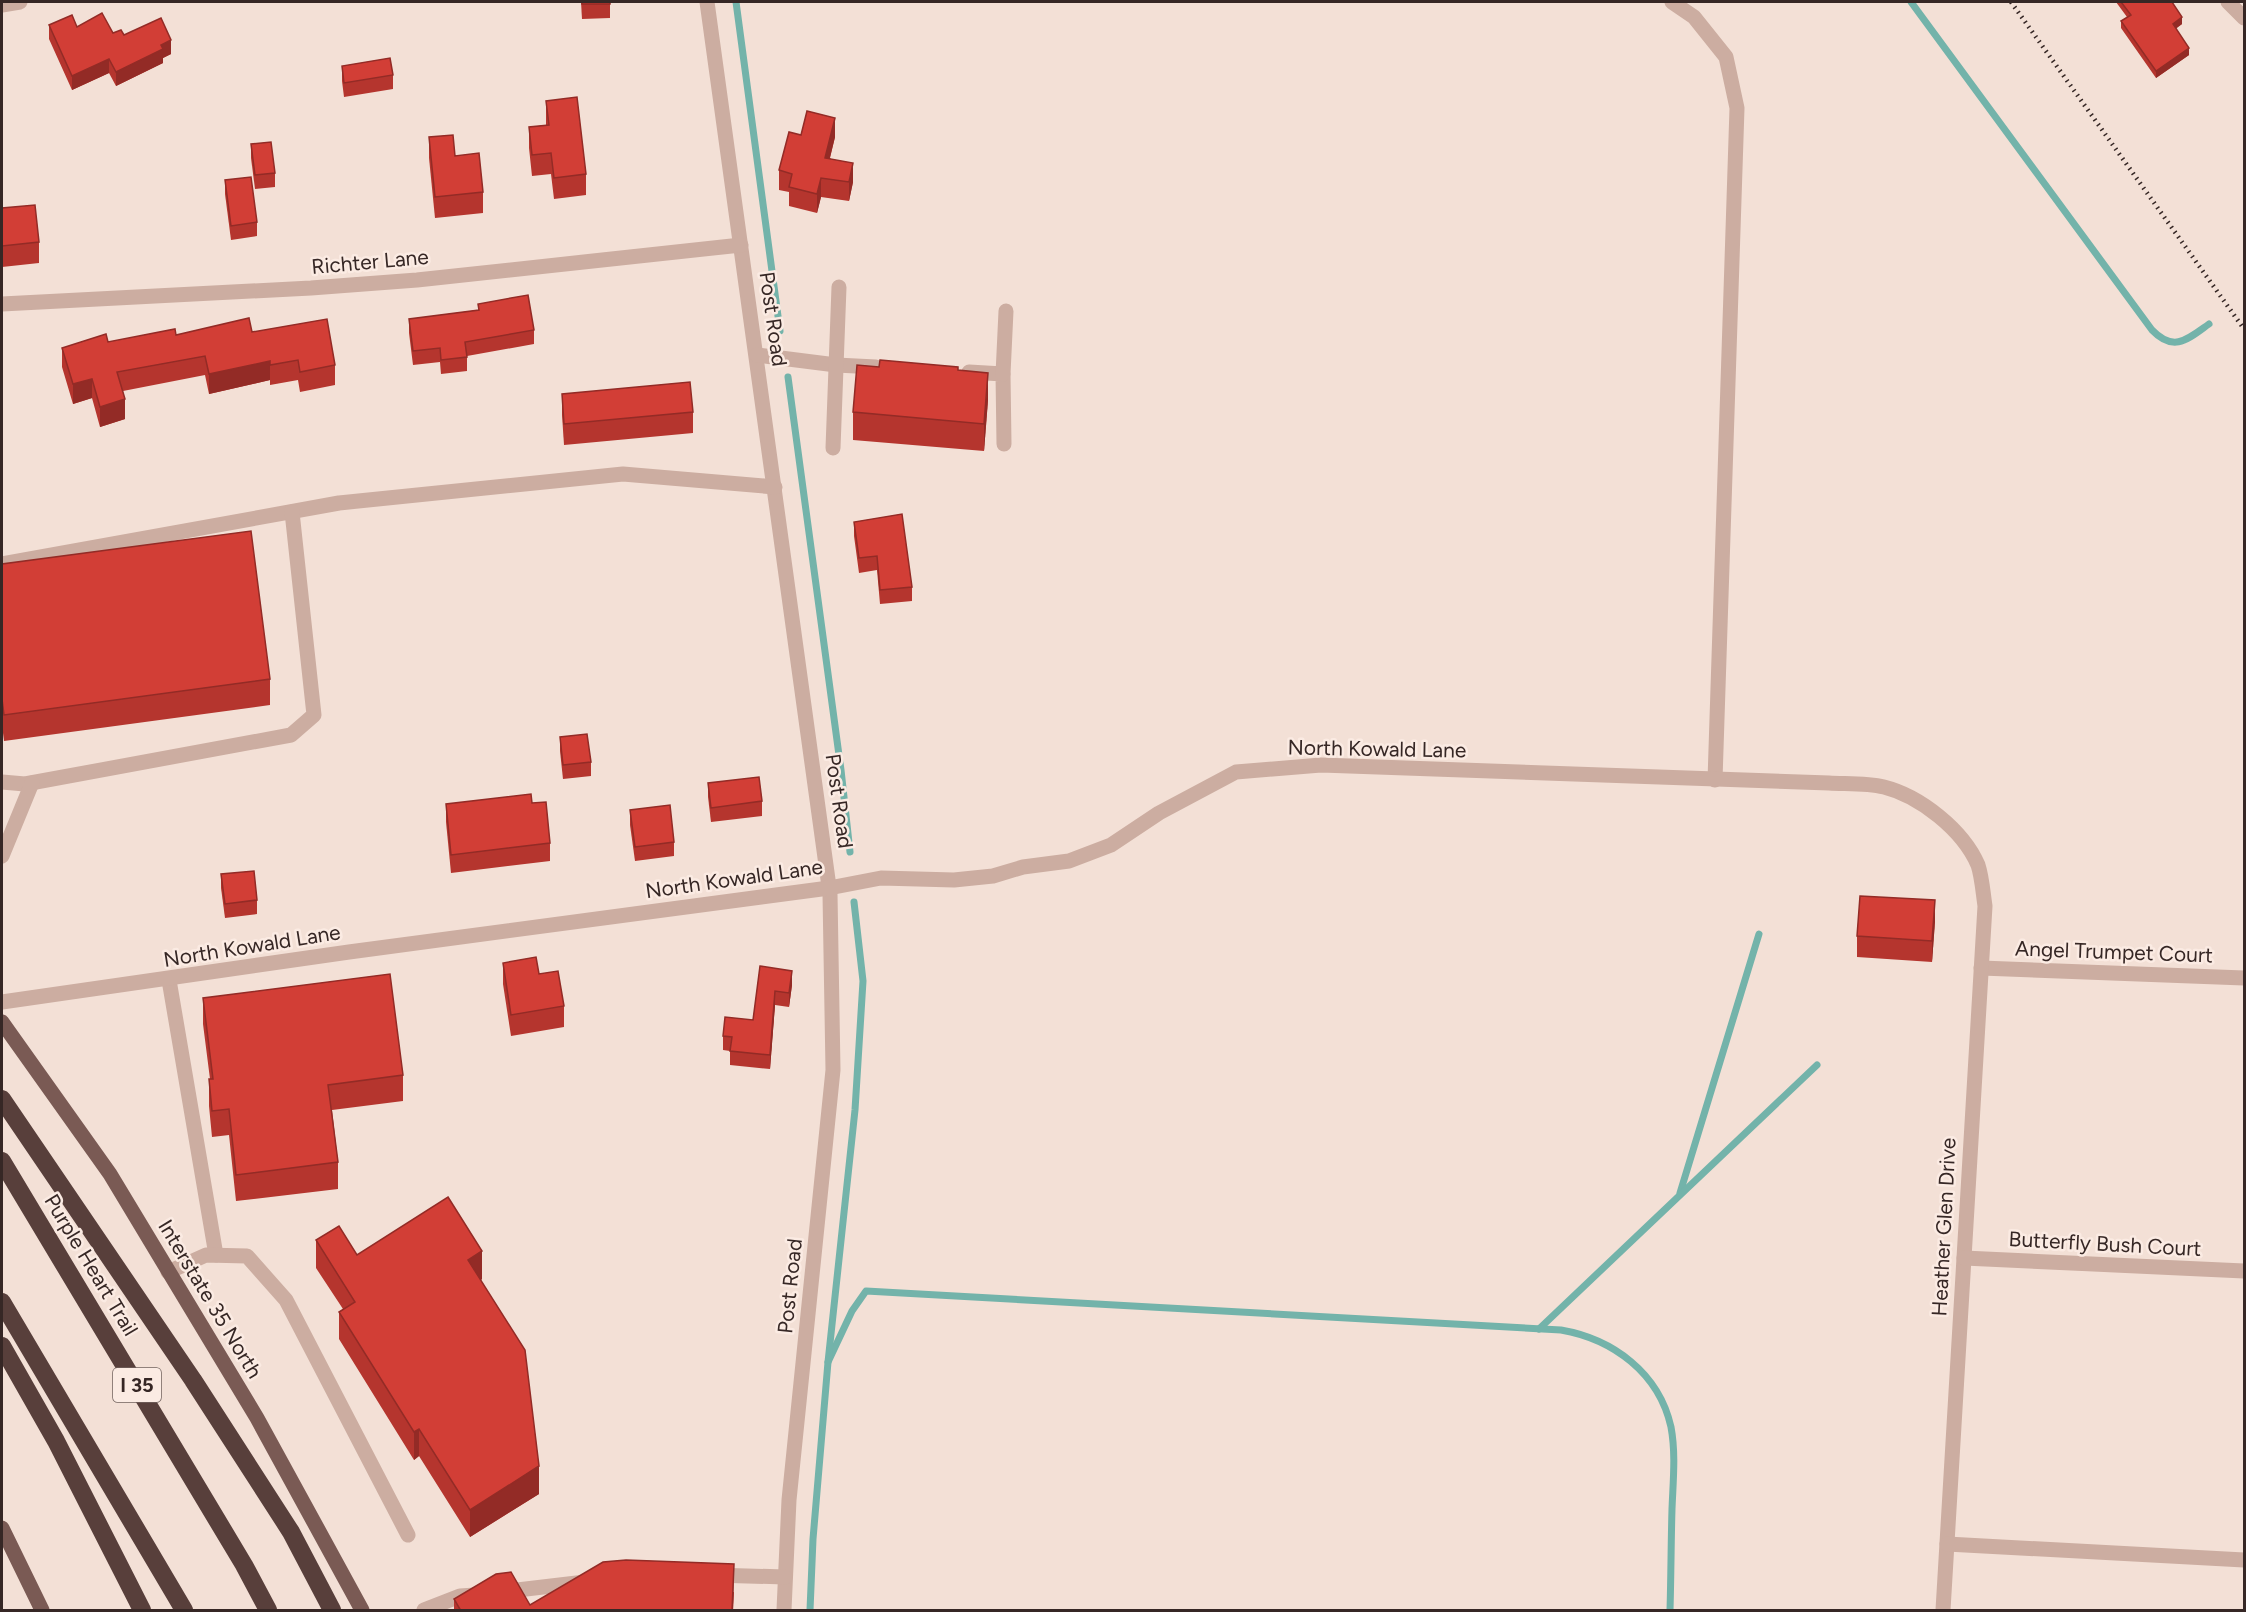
<svg xmlns="http://www.w3.org/2000/svg" width="2246" height="1612" font-family="Figtree,sans-serif">
  <style>
    .lines { fill: none; stroke-linecap: round; stroke-linejoin: round }
    .stream { stroke: #73b3aa; stroke-width: 7 }
    .minor { stroke: #ccada1; stroke-width: 15 }
    .major { stroke: #7a5a54; stroke-width: 15 }
    .highway { stroke: #583f3b; stroke-width: 18 }
    .rail { stroke: #362725; stroke-width: 4.5; stroke-dasharray: 1.5 4.5; stroke-linecap: butt }
    .wall { fill: #b5352e }
    .shaded-wall { fill: #932b26 }
    .building { fill: #d23e36; stroke: #932b26; stroke-width: 1.5 }
    .labels { text-anchor: middle; stroke-width: 5; stroke-linejoin: round; paint-order: stroke }
    .shield { fill: #fbebe3; stroke: #71625e; stroke-width: 1.5 }
    .shield-label { font-size: 20px; font-weight: bold; fill: #362725 }
    .street-label { font-size: 21px; fill: #362725; stroke: #fbebe3 }
  </style>
  <rect width="100%" height="100%" fill="#f3e0d6"/>
  <g class="lines">
    <g class="stream">
      <polyline points="736,2 780,331"/>
      <path d="M 1911,2 L 2152,330 C 2174,353 2188,339 2209,324"/>
      <polyline points="788,377 841,770 850,852"/>
      <polyline points="1680,1193 1759,934"/>
      <polyline points="1539,1329 1817,1065"/>
      <path d="M 828,1362 L 852,1311 L 866,1291 L 1561,1330 C 1613,1339 1659,1373 1671,1427 C 1676,1454 1673,1482 1672,1509 C 1671,1543 1671,1577 1670,1610"/>
      <polyline points="810,1610 813,1539 828,1362 855,1110 863,981 854,902"/>
    </g>
    <g class="minor">
      <polyline points="707,2 830,894 833,1070 789,1500 784,1610"/>
      <polyline points="1672,2 1694,17 1726,57 1737,108 1715,780"/>
      <polyline points="2228,2 2244,18"/>
      <polyline points="2,5 20,2"/>
      <polyline points="2,304 311,288 417,280 741,245"/>
      <polyline points="757,355 836,365 876,367"/>
      <polyline points="969,372 1003,374 1004,444"/>
      <polyline points="1003,374 1006,311"/>
      <polyline points="833,448 839,287"/>
      <polyline points="2,564 339,503 623,474 775,487"/>
      <polyline points="2,782 25,784 291,735 314,715 292,512"/>
      <polyline points="2,856 32,783"/>
      <polyline points="1981,968 2244,978"/>
      <polyline points="169,980 216,1255"/>
      <path d="M 2,1002 L 349,952 L 829,888 L 881,878 L 954,880 L 993,876 L 1023,867 L 1069,861 L 1111,845 L 1159,813 L 1236,772 L 1321,765 L 1829,783 C 1846,784 1867,783 1884,787 C 1920,796 1963,830 1978,865 C 1982,877 1983,893 1985,906 L 1943,1610"/>
      <polyline points="1964,1258 2244,1271"/>
      <polyline points="168,1272 206,1255 247,1256 286,1300 408,1535"/>
      <polyline points="1947,1544 2244,1560"/>
      <polyline points="713,1575 785,1577"/>
      <polyline points="501,1592 585,1582"/>
      <polyline points="424,1610 460,1596 475,1595"/>
    </g>
    <g class="major">
      <polyline points="2,1022 110,1174 257,1418 362,1610"/>
      <polyline points="2,1528 42,1610"/>
    </g>
    <g class="highway">
      <polyline points="2,1099 193,1380 291,1532 332,1610"/>
      <polyline points="2,1161 244,1565 268,1610"/>
      <polyline points="2,1302 184,1610"/>
      <polyline points="2,1346 56,1441 142,1610"/>
    </g>
    <polyline class="rail" points="2011,2 2244,329"/>
  </g>
  <g class="wall">
    <polygon points="581,2 610,2 610,18 582,19"/>
    <polygon points="2116,2 2172,2 2182,24 2176,28 2189,55 2156,78 2121,28 2121,21 2127,17"/>
    <polygon points="49,25 77,27 124,35 171,54 163,58 163,63 116,86 109,73 72,90 49,39"/>
    <polygon points="342,66 393,75 393,89 344,97 342,81"/>
    <polygon points="546,101 586,174 586,195 554,199 551,174 532,176 529,148 529,127 546,125"/>
    <polygon points="801,135 835,137 830,158 853,182 849,201 821,197 817,213 789,206 789,192 779,190 779,170"/>
    <polygon points="429,137 455,156 483,192 483,213 435,218 429,158"/>
    <polygon points="251,144 275,173 275,187 255,189 251,158"/>
    <polygon points="225,180 257,222 257,236 231,240 225,194"/>
    <polygon points="2,208 39,242 39,263 2,267"/>
    <polygon points="478,304 534,330 534,344 467,356 467,371 441,374 440,362 413,365 409,333 409,319 478,310"/>
    <polygon points="252,332 335,365 335,385 300,392 298,380 270,385 270,380 209,394 205,375 123,391 125,419 100,427 92,398 73,404 62,367 62,348 108,342 176,335"/>
    <polygon points="879,367 958,370 988,400 984,451 853,440 853,412"/>
    <polygon points="562,394 693,412 693,433 564,445 562,415"/>
    <polygon points="854,522 912,587 912,601 880,604 877,570 859,573 854,536"/>
    <polygon points="2,564 270,679 270,705 4,741 2,725"/>
    <polygon points="560,737 591,762 591,776 563,779 560,751"/>
    <polygon points="708,783 762,801 762,816 711,822 708,797"/>
    <polygon points="532,803 550,843 550,861 451,873 446,822 446,804"/>
    <polygon points="630,810 674,842 674,856 635,861 630,825"/>
    <polygon points="221,874 257,900 257,914 225,918 221,888"/>
    <polygon points="1935,921 1932,962 1857,957 1857,936"/>
    <polygon points="503,963 539,974 564,1006 564,1027 511,1036 503,984"/>
    <polygon points="760,966 792,985 789,1007 775,1005 770,1069 730,1065 730,1051 723,1050 723,1036 753,1020"/>
    <polygon points="203,998 403,1075 403,1101 332,1110 338,1162 338,1189 236,1201 229,1135 212,1137 209,1106 209,1079 210,1079 203,1024"/>
    <polygon points="316,1240 357,1255 482,1279 481,1280 539,1494 470,1537 419,1456 414,1460 339,1339 339,1312 343,1309 316,1268"/>
    <polygon points="734,1592 733,1611 454,1611 454,1599 530,1605"/>
  </g>
  <g class="shaded-wall">
    <polygon points="2182,17 2182,24 2173,31 2173,24"/>
    <polygon points="171,40 171,54 163,58 163,63 116,86 116,72 161,45"/>
    <polygon points="2189,48 2189,55 2156,78 2156,71"/>
    <polygon points="109,59 109,73 72,90 72,76"/>
    <polygon points="835,118 835,137 825,177 825,158"/>
    <polygon points="853,163 853,182 849,201 849,182"/>
    <polygon points="821,178 821,197 817,213 817,194"/>
    <polygon points="270,361 270,380 209,394 209,374"/>
    <polygon points="988,373 988,400 984,451 984,424"/>
    <polygon points="92,379 92,398 73,404 73,384"/>
    <polygon points="125,399 125,419 100,427 100,407"/>
    <polygon points="1935,900 1935,921 1932,962 1932,941"/>
    <polygon points="792,971 792,985 789,1007 789,993"/>
    <polygon points="775,991 775,1005 770,1069 770,1055"/>
    <polygon points="482,1251 482,1279 468,1287 468,1260"/>
    <polygon points="419,1429 419,1456 414,1460 414,1432"/>
    <polygon points="539,1466 539,1494 470,1537 470,1510"/>
    <polygon points="734,1564 733,1611 732,1611"/>
  </g>
  <g class="building">
    <rect x="582" y="2" width="28" height="2"/>
    <polygon points="2121,2 2172,2 2182,17 2173,24 2189,48 2156,71 2121,21 2131,15"/>
    <polygon points="102,13 113,33 121,30 124,35 161,18 171,40 161,45 163,49 116,72 109,59 72,76 49,25 72,15 77,27"/>
    <polygon points="390,58 393,75 344,83 342,66"/>
    <polygon points="577,97 586,174 554,178 551,153 532,155 529,127 549,125 546,101"/>
    <polygon points="807,111 835,118 825,158 853,163 849,182 821,178 817,194 789,187 792,174 779,170 789,132 801,135"/>
    <polygon points="453,135 455,156 479,153 483,192 435,197 429,137"/>
    <polygon points="271,142 275,173 255,175 251,144"/>
    <polygon points="251,177 257,222 231,226 225,180"/>
    <polygon points="35,205 39,242 2,246 2,208"/>
    <polygon points="528,295 534,330 465,342 467,357 441,360 440,348 413,351 409,319 479,310 478,304"/>
    <polygon points="249,318 252,332 327,319 335,365 300,372 298,360 270,365 270,361 209,374 205,356 117,372 125,399 100,407 92,379 73,384 62,348 106,334 108,342 175,329 176,335"/>
    <polygon points="880,360 958,367 958,370 988,373 984,424 853,412 857,365 879,367"/>
    <polygon points="690,382 693,412 564,424 562,394"/>
    <polygon points="902,514 912,587 880,590 877,556 859,558 854,522"/>
    <polygon points="251,531 270,679 4,715 2,699 2,564"/>
    <polygon points="587,734 591,762 563,765 560,737"/>
    <polygon points="759,777 762,801 711,808 708,783"/>
    <polygon points="531,794 532,803 546,802 550,843 451,855 446,804"/>
    <polygon points="670,805 674,842 635,847 630,810"/>
    <polygon points="254,871 257,900 225,904 221,874"/>
    <polygon points="1860,896 1935,900 1932,941 1857,936"/>
    <polygon points="536,957 539,974 558,971 564,1006 511,1015 503,963"/>
    <polygon points="760,966 792,971 789,993 775,991 770,1055 730,1051 732,1037 723,1036 725,1017 753,1020"/>
    <polygon points="390,974 403,1075 328,1085 338,1162 236,1175 229,1109 212,1111 209,1079 213,1079 203,998"/>
    <polygon points="448,1197 482,1251 468,1260 525,1350 539,1466 470,1510 419,1429 414,1432 339,1312 355,1302 316,1240 339,1226 357,1255"/>
    <polygon points="626,1560 734,1564 732,1611 461,1611 454,1599 496,1574 511,1572 530,1605 603,1562"/>
  </g>
  <g class="labels">
    <rect class="shield" x="113" y="1368" width="48" height="34" rx="4.5"/>
    <g class="shield-label">
      <text x="137" y="1392">I 35</text>
    </g>
    <g class="street-label">
      <text transform="translate(370 262) rotate(-5)" y="7">Richter Lane</text>
      <text transform="translate(773 319) rotate(82)" y="7">Post Road</text>
      <text transform="translate(1377 749) rotate(1)" y="7">North Kowald Lane</text>
      <text transform="translate(839 801) rotate(82)" y="7">Post Road</text>
      <text transform="translate(734 879) rotate(-8)" y="7">North Kowald Lane</text>
      <text transform="translate(252 946) rotate(-9)" y="7">North Kowald Lane</text>
      <text transform="translate(2114 952) rotate(2)" y="7">Angel Trumpet Court</text>
      <text transform="translate(1944 1227) rotate(-87)" y="7">Heather Glen Drive</text>
      <text transform="translate(2105 1244) rotate(3)" y="7">Butterfly Bush Court</text>
      <text transform="translate(91 1265) rotate(59)" y="7">Purple Heart Trail</text>
      <text transform="translate(790 1286) rotate(-84)" y="7">Post Road</text>
      <text transform="translate(210 1299) rotate(59)" y="7">Interstate 35 North</text>
    </g>
  </g>
  <rect width="2246" height="1612" fill="none" stroke="#362725" stroke-width="6"/>
</svg>
